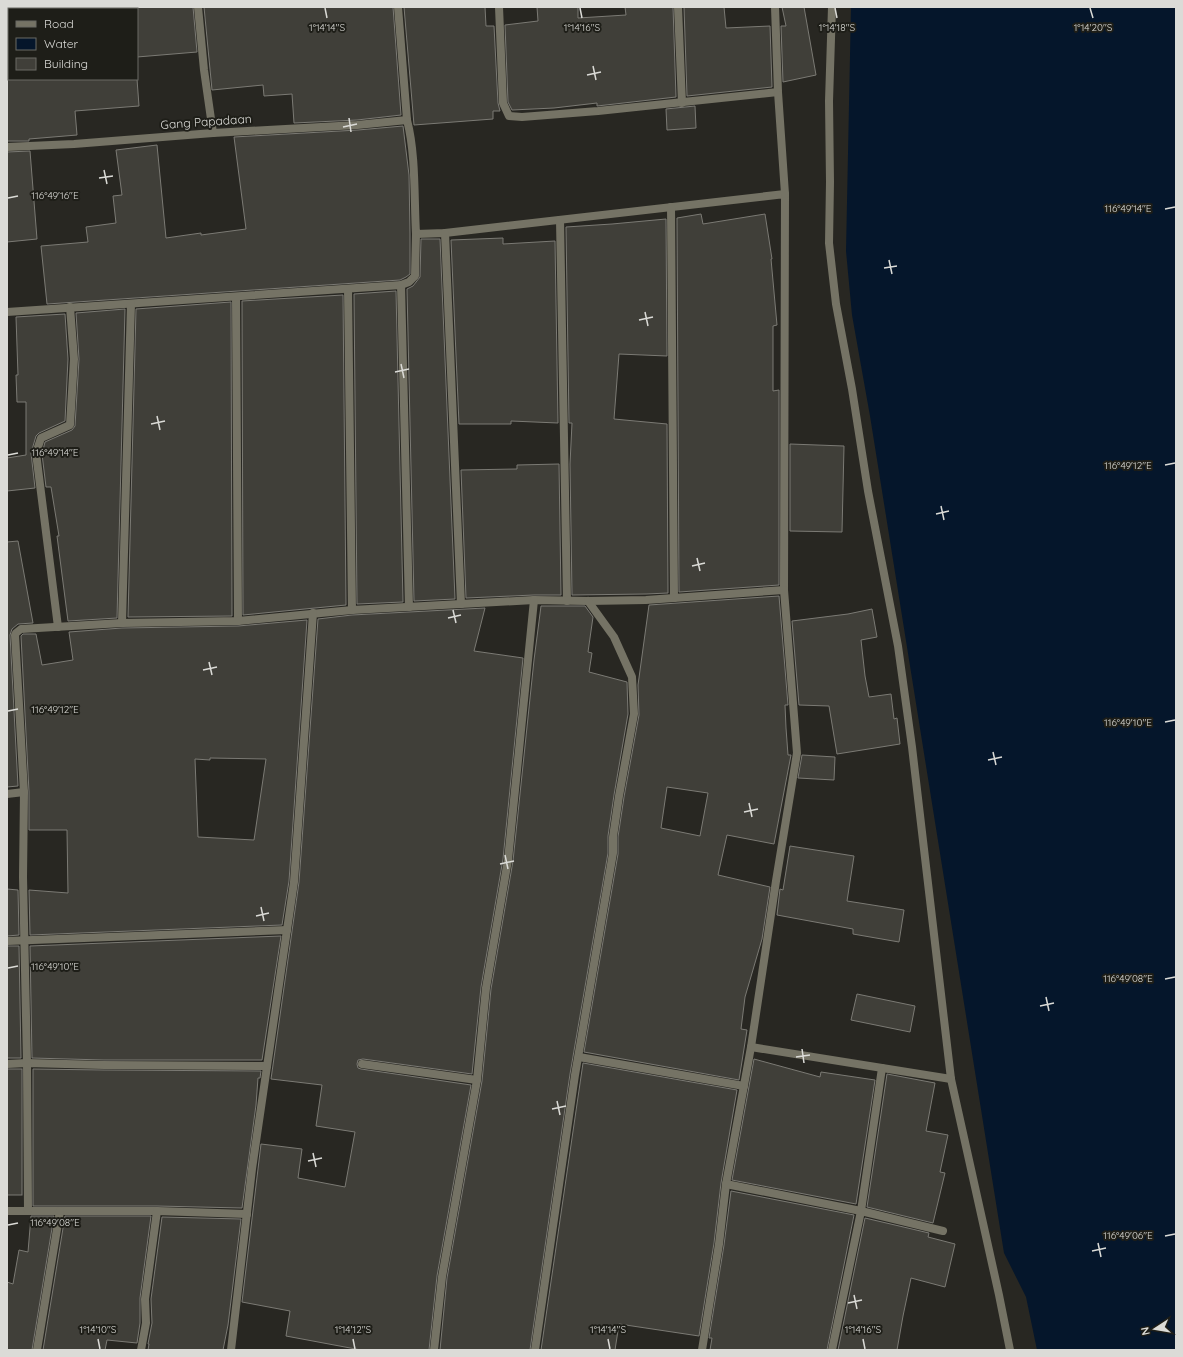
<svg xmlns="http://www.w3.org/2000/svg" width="1183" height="1357" font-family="Quicksand,sans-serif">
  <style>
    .water { fill: #05162b }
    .building { fill: #403f39; stroke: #7b7a74; fill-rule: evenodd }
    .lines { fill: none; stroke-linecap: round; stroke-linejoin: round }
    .minor { stroke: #757365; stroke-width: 8 }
    .ticks { fill: none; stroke: #dbdbd7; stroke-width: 1.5 }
    .labels { text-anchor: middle; stroke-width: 4; stroke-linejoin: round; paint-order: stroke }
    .street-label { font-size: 12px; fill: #dbdbd7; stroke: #1e1e18 }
    .ticks-label { font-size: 10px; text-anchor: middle; fill: #dbdbd7; stroke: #1e1e18; stroke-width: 4; stroke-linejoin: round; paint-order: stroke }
  </style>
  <rect width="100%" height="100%" fill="#282722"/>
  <polygon class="water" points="851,7 1176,7 1176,1350 1037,1350 1026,1297 1004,1253 870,416 852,315 846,251"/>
  <g class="building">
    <polygon points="137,7 193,7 197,52 137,57"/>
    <polygon points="204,7 393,7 401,115 357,120 294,123 292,94 264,96 263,85 212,90"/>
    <polygon points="404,7 485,7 486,26 494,26 498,103 500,111 493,111 493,119 414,125"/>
    <polygon points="537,7 578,7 578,18 626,15 625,7 673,7 676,97 597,106 597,103 554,108 512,110 508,102 505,25 538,21"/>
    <polygon points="684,7 724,7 726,28 770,26 772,87 687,96"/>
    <polygon points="782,7 804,7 816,75 783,82 781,26 786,26"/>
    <polygon points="7,79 137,79 139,106 75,111 77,135 29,139 29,141 7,141"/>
    <polygon points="695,106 696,128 667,130 666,109"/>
    <polygon points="403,126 409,175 410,234 410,274 406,277 400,280 47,304 41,246 88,242 86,227 116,223 113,196 122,195 116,150 157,145 166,238 201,233 201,235 246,229 234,137 358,130"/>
    <polygon points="30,151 37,239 7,242 7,152"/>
    <polygon points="701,214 703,224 765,214 772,259 771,259 777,325 773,326 773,391 779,390 779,585 679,592 677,218"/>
    <polygon points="666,219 667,356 619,354 614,419 667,424 668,593 646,594 572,595 570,464 572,423 569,423 566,227 612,224"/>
    <polygon points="503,238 503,244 555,241 558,423 511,421 511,424 459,424 451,240"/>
    <polygon points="421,239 440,239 455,599 414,601 407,289 413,286 420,277"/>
    <polygon points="396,291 403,602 357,604 354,294"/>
    <polygon points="343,295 346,605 243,615 242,301"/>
    <polygon points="231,302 232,616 128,617 136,309"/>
    <polygon points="125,309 117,618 68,621 57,536 59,536 51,487 46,487 42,454 45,442 72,430 75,426 79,359 76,313"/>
    <polygon points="65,314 68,359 65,421 39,433 36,436 31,453 35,488 7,491 7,458 26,455 26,402 17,402 16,375 18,375 16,317"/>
    <polygon points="790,444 844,446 842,532 790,531"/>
    <polygon points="559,464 561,595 534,595 466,598 461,470 517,469 517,465"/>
    <polygon points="18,541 33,623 18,624 12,629 10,635 18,786 7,787 7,542"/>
    <path d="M 779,596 L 788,705 L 785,705 L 786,728 L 788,755 L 791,755 L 774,844 L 727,835 L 718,875 L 770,887 L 762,939 L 745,997 L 741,1029 L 747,1030 L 739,1080 L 584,1052 L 618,854 L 618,837 L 624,797 L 639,715 L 638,685 L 649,605 ZM 667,787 L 708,793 L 700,836 L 661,828 Z"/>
    <polygon points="541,606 585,606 593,617 588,652 592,653 589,672 627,682 628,714 614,795 608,836 608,853 570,1074 530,1350 440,1350 447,1278 482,1081 491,989 513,861 534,660"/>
    <polygon points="485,608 474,651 523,658 503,859 481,987 472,1074 363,1059 358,1060 357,1064 358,1068 361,1069 471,1085 437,1276 429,1350 361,1350 286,1336 290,1311 242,1302 261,1144 302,1149 298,1178 345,1187 355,1132 316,1126 322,1085 271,1079 299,882 318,619 352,615"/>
    <polygon points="872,609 877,637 861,640 865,676 869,697 891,694 894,719 897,718 900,744 837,754 829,706 799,705 792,621 848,614"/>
    <path d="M 307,620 L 289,881 L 282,925 L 30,935 L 29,890 L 68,893 L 67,830 L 29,830 L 29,792 L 21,636 L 23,634 L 36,634 L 42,665 L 73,660 L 69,632 L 122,628 L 238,626 ZM 210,758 L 266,759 L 254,840 L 198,837 L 195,759 L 210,760 Z"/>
    <polygon points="802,755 835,757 834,780 798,778"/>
    <polygon points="790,846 854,856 847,901 904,910 899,942 853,934 853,929 777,915 780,889 783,890"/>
    <polygon points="7,889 18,890 19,935 7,936"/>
    <polygon points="281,936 262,1060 104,1060 32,1058 30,946"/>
    <polygon points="7,946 19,946 21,1058 7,1058"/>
    <polygon points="857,994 915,1006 910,1032 851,1020"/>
    <polygon points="754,1059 820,1077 821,1072 875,1080 856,1204 732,1180"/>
    <polygon points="583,1063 737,1090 721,1183 714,1243 699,1336 619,1324 615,1350 541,1350"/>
    <rect x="7" y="1069" width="15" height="126"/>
    <polygon points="33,1069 104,1070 261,1071 260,1078 258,1078 256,1105 242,1208 157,1206 33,1206"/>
    <polygon points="887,1074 935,1083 926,1131 948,1135 940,1172 945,1173 933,1223 867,1207"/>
    <polygon points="731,1191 854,1215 827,1350 710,1350 712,1338 709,1338 724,1245"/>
    <polygon points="31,1216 54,1216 32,1350 7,1350 7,1282 13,1284 19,1250 28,1252"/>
    <polygon points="65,1216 151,1216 140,1298 140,1323 137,1343 107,1340 105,1350 43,1350"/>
    <polygon points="162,1217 241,1219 228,1325 223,1350 148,1350 149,1344 148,1344 152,1323 151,1299"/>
    <polygon points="865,1218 929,1233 928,1237 955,1244 945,1287 911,1278 903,1316 897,1350 838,1350"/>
  </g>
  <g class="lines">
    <g class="minor">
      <polyline points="198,7 204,70 213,133"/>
      <path d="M 398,7 L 407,120 C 416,154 414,199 416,234 L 445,233 L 785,194 L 784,590 L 797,753 L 776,881 L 751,1047 L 726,1184 L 719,1244 L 702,1350"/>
      <polyline points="499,7 503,103 509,116 522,117 598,111 778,92"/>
      <polyline points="678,7 682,103"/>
      <polyline points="775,7 778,92 785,194"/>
      <polyline points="832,7 829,101 830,182 829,243 836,304 852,389 868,491 898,646 912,747 951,1079 999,1295 1010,1350"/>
      <polyline points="7,147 74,144 213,133 357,125 407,120"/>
      <polyline points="671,207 674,598"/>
      <polyline points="560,220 567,601"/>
      <polyline points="445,233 461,604"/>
      <polyline points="401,285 409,607"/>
      <polyline points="348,289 352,610"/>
      <polyline points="236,297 238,621"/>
      <polyline points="7,312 401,285 409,282 415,276 416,234"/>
      <polyline points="122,623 131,304"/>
      <polyline points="58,627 36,453 41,438 70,425 74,359 70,307"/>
      <polyline points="7,794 24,792"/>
      <polyline points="7,941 287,930"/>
      <polyline points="751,1047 951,1079"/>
      <polyline points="579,1057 744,1086"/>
      <polyline points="7,1064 27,1063 104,1065 267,1066"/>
      <polyline points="362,1064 477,1080"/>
      <polyline points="726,1184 861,1211 943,1231"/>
      <polyline points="7,1211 157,1211 247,1214"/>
      <polyline points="28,1211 27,1063 23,877 24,792 15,635 16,633 21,629 122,623 238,621 352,610 534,600 588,601 646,600 784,590"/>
      <polyline points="37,1350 60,1211"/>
      <polyline points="141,1350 146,1323 145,1299 157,1211"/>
      <polyline points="231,1350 252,1169 294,882 313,613"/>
      <polyline points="434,1350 442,1277 477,1080 486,988 508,860 534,600"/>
      <polyline points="535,1350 575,1075 613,853 613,837 619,796 634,714 632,677 614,637 588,601"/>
      <polyline points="832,1350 861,1211 882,1068"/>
    </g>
  </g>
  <path class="ticks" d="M 325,8 L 327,18M 580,8 L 582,18M 835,8 L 837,18M 1090,8 L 1093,18M 593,66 L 596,80M 587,75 L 601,72M 349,118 L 351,132M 343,127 L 357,124M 104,170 L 107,184M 99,178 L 113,176M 8,198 L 18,196M 1165,209 L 1175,207M 889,260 L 892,274M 884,268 L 897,266M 645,312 L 648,326M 639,320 L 653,317M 401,364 L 404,378M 395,372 L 409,369M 157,416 L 160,430M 151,424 L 165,421M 8,455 L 18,453M 1165,465 L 1175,463M 941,506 L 944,520M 936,514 L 949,511M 697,558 L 700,571M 692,566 L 705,563M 453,610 L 456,623M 448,618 L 461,615M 209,662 L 212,675M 203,670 L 217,667M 8,711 L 18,709M 1165,722 L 1175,720M 993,752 L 996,765M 988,760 L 1002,757M 749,803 L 752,817M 744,812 L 758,809M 505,855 L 508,869M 500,864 L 514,861M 261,907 L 264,921M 256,916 L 269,913M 8,968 L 18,966M 1165,979 L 1175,977M 1046,997 L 1049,1011M 1040,1006 L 1054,1003M 802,1049 L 804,1063M 796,1057 L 810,1055M 557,1101 L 560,1115M 552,1109 L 566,1106M 313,1153 L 316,1167M 308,1161 L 322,1158M 8,1225 L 18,1223M 1165,1236 L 1175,1234M 1098,1243 L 1101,1257M 1092,1251 L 1106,1248M 854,1295 L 857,1309M 848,1303 L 862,1300M 98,1339 L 100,1349M 353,1339 L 355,1349M 608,1339 L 610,1349M 863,1339 L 865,1349"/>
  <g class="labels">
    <g class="street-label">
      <text transform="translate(206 122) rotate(-4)" y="4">Gang Papadaan</text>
    </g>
  </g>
  <g class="ticks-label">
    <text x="327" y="31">1°14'14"S</text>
    <text x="582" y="31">1°14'16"S</text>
    <text x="837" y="31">1°14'18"S</text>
    <text x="1093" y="31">1°14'20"S</text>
    <text x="55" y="199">116°49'16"E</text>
    <text x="1128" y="212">116°49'14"E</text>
    <text x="55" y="456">116°49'14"E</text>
    <text x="1128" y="469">116°49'12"E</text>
    <text x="55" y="713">116°49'12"E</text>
    <text x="1128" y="726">116°49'10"E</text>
    <text x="55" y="970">116°49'10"E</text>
    <text x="1128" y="982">116°49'08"E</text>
    <text x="55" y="1226">116°49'08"E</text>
    <text x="1128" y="1239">116°49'06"E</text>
    <text x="98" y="1333">1°14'10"S</text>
    <text x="353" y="1333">1°14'12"S</text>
    <text x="608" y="1333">1°14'14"S</text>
    <text x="863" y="1333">1°14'16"S</text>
  </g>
  <rect width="1183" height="1357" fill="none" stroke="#dbdbd7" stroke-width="16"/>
  <rect x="8" y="8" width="130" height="72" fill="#1e1e18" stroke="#6a6a64"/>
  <rect x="16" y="21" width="20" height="6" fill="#757365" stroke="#6a6a64"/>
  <text x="44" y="28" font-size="12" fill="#dbdbd7">Road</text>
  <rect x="16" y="38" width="20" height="12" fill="#05162b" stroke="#6a6a64"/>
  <text x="44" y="48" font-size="12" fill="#dbdbd7">Water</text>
  <rect x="16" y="58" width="20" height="12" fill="#403f39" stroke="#6a6a64"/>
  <text x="44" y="68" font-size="12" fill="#dbdbd7">Building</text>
  <g transform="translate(1155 1329) rotate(258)" stroke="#1e1e18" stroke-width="3" paint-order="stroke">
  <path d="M0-3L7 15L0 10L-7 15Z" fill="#dbdbd7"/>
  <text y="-6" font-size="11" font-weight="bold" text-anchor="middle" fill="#dbdbd7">N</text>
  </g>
</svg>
